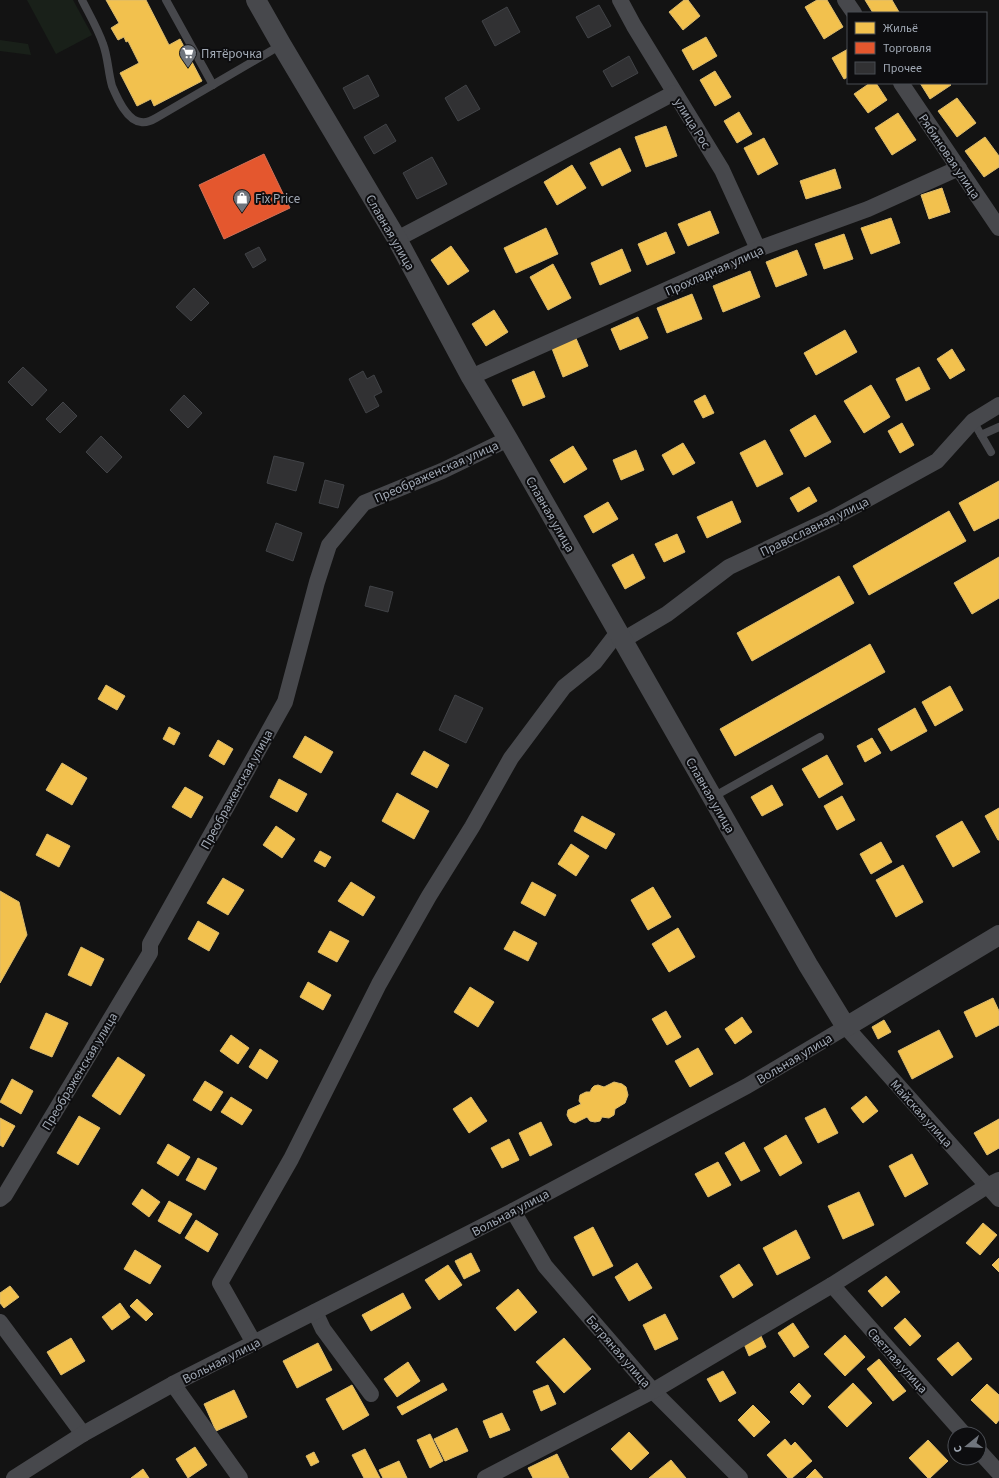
<svg xmlns="http://www.w3.org/2000/svg" width="999" height="1478" font-family="'Source Sans 3',sans-serif">
  <style>
    .green { fill: #192019 }
    .homes { fill: #f2c14e; stroke: #daba6d }
    .shops { fill: #e4572e; stroke: #d07057 }
    .building { fill: #313133; stroke: #414347 }
    .lines { fill: none; stroke-linecap: round; stroke-linejoin: round }
    .service { stroke: #47484c; stroke-width: 8 }
    .minor { stroke: #47484c; stroke-width: 16 }
    .tertiary { stroke: #47484c; stroke-width: 20 }
    .labels { text-anchor: middle; stroke-width: 4; stroke-linejoin: round; paint-order: stroke }
    .poi-label { font-size: 13px; fill: #a2aab6; stroke: #0d0d0f; text-anchor: start }
    .street-label { font-size: 13px; fill: #a2aab6; stroke: #0d0d0f }
  </style>
  <rect width="100%" height="100%" fill="#131313"/>
  <g class="green">
    <polygon points="27,0 73,0 92,35 56,54"/>
    <polygon points="0,40 28,44 31,55 0,51"/>
  </g>
  <g class="homes">
    <polygon points="106,0 146,0 169,45 180,39 202,81 154,106 151,99 137,106 120,73 139,63 128,41 126,42 124,37 118,40 111,28 119,23"/>
    <polygon points="684,0 688,0 700,16 683,30 669,12"/>
    <polygon points="817,0 827,0 843,27 824,39 805,7"/>
    <polygon points="865,0 892,0 899,12 897,13 873,13"/>
    <polygon points="706,37 717,56 693,70 682,50"/>
    <polygon points="848,49 848,77 844,79 832,58"/>
    <polygon points="715,71 731,97 715,106 700,80"/>
    <polygon points="870,83 876,83 887,100 868,113 854,94"/>
    <polygon points="920,83 949,83 951,85 930,99"/>
    <polygon points="957,98 976,123 957,137 938,111"/>
    <polygon points="739,112 752,134 737,143 724,121"/>
    <polygon points="898,113 916,140 892,155 875,128"/>
    <polygon points="666,126 677,156 646,167 635,137"/>
    <polygon points="985,137 999,156 999,167 984,177 965,151"/>
    <polygon points="764,138 778,164 758,175 744,148"/>
    <polygon points="620,148 631,171 602,186 590,163"/>
    <polygon points="572,165 586,188 557,205 544,182"/>
    <polygon points="835,169 841,188 806,199 800,181"/>
    <polygon points="942,188 950,212 929,219 921,195"/>
    <polygon points="710,211 719,233 688,246 678,224"/>
    <polygon points="891,218 900,243 871,254 861,228"/>
    <polygon points="546,228 558,254 516,273 504,248"/>
    <polygon points="666,232 675,253 647,265 638,244"/>
    <polygon points="844,234 853,259 824,269 815,244"/>
    <polygon points="451,246 469,271 448,285 431,260"/>
    <polygon points="622,249 631,271 600,285 591,263"/>
    <polygon points="797,250 807,275 776,287 766,262"/>
    <polygon points="553,264 571,298 548,310 530,277"/>
    <polygon points="750,271 760,297 723,312 713,286"/>
    <polygon points="692,294 702,319 667,333 657,308"/>
    <polygon points="494,310 508,332 486,346 472,324"/>
    <polygon points="638,317 648,338 620,350 611,329"/>
    <polygon points="845,330 857,352 816,375 804,353"/>
    <polygon points="575,336 588,366 563,377 551,346"/>
    <polygon points="952,349 965,370 950,379 937,359"/>
    <polygon points="919,367 930,389 906,401 896,379"/>
    <polygon points="534,371 545,397 523,406 512,380"/>
    <polygon points="871,385 890,417 864,433 844,401"/>
    <polygon points="705,395 714,413 703,418 694,401"/>
    <polygon points="815,415 831,442 805,457 790,430"/>
    <polygon points="902,423 914,445 900,453 888,431"/>
    <polygon points="765,440 783,474 757,487 740,453"/>
    <polygon points="683,443 695,463 673,475 662,455"/>
    <polygon points="573,446 587,469 564,483 550,460"/>
    <polygon points="636,450 644,470 621,480 613,460"/>
    <polygon points="999,481 999,518 974,531 959,503"/>
    <polygon points="809,487 817,501 798,512 790,498"/>
    <polygon points="732,501 741,522 707,538 697,517"/>
    <polygon points="608,502 618,519 593,533 584,516"/>
    <polygon points="949,511 966,541 869,595 853,566"/>
    <polygon points="677,534 685,552 664,562 655,544"/>
    <polygon points="633,554 645,578 625,589 612,565"/>
    <polygon points="999,557 999,598 972,614 954,583"/>
    <polygon points="839,576 854,603 752,661 737,633"/>
    <polygon points="870,644 885,672 735,756 720,729"/>
    <polygon points="106,685 125,696 117,710 98,699"/>
    <polygon points="950,686 963,710 935,726 922,702"/>
    <polygon points="915,708 927,731 891,751 878,729"/>
    <polygon points="169,727 180,733 174,745 163,739"/>
    <polygon points="305,736 333,752 321,773 293,757"/>
    <polygon points="872,738 881,753 865,762 857,746"/>
    <polygon points="218,740 233,749 224,765 209,756"/>
    <polygon points="424,751 449,765 437,788 411,774"/>
    <polygon points="827,755 843,784 819,798 802,769"/>
    <polygon points="62,763 87,778 72,805 46,790"/>
    <polygon points="279,779 307,794 297,812 270,797"/>
    <polygon points="772,785 783,805 762,816 751,797"/>
    <polygon points="185,787 203,797 191,818 172,807"/>
    <polygon points="397,793 429,811 414,839 382,821"/>
    <polygon points="842,796 855,820 837,830 824,806"/>
    <polygon points="999,808 999,840 998,840 985,816"/>
    <polygon points="582,816 615,834 606,849 574,831"/>
    <polygon points="962,821 980,852 953,867 936,836"/>
    <polygon points="276,826 295,839 282,858 263,845"/>
    <polygon points="47,834 70,846 59,867 36,855"/>
    <polygon points="881,842 892,862 871,874 860,854"/>
    <polygon points="571,844 589,856 576,876 558,864"/>
    <polygon points="320,851 331,857 325,867 314,861"/>
    <polygon points="903,865 923,902 896,917 876,880"/>
    <polygon points="223,878 244,890 228,915 207,903"/>
    <polygon points="351,882 375,897 363,916 338,901"/>
    <polygon points="532,882 556,895 545,916 521,903"/>
    <polygon points="653,887 671,917 648,930 631,900"/>
    <polygon points="0,891 19,902 27,935 0,983"/>
    <polygon points="198,921 219,933 209,951 188,939"/>
    <polygon points="678,928 695,957 669,972 652,944"/>
    <polygon points="330,931 349,941 337,962 318,952"/>
    <polygon points="514,931 537,943 528,961 504,949"/>
    <polygon points="81,947 104,959 91,986 68,975"/>
    <polygon points="308,982 331,995 323,1010 300,997"/>
    <polygon points="470,987 494,1002 478,1027 454,1012"/>
    <polygon points="993,998 999,1011 999,1025 976,1037 964,1012"/>
    <polygon points="666,1011 681,1037 667,1045 652,1019"/>
    <polygon points="46,1013 68,1023 52,1057 30,1048"/>
    <polygon points="742,1017 752,1032 735,1044 725,1029"/>
    <polygon points="884,1020 891,1032 878,1039 872,1027"/>
    <polygon points="939,1030 953,1057 912,1079 898,1051"/>
    <polygon points="231,1035 249,1048 238,1064 220,1051"/>
    <polygon points="698,1048 713,1074 690,1087 675,1061"/>
    <polygon points="260,1049 278,1061 267,1079 249,1067"/>
    <polygon points="118,1057 145,1075 120,1115 92,1096"/>
    <polygon points="12,1079 33,1091 21,1114 0,1102"/>
    <polygon points="205,1081 223,1092 211,1111 193,1100"/>
    <polygon points="614,1082 622,1084 626,1087 628,1095 625,1103 615,1109 614,1115 609,1118 602,1117 600,1121 595,1122 590,1121 587,1117 575,1123 570,1121 567,1115 568,1110 581,1104 579,1101 580,1095 586,1092 590,1092 592,1088 594,1086 598,1085 604,1087"/>
    <polygon points="866,1096 878,1111 863,1123 851,1108"/>
    <polygon points="231,1097 252,1110 242,1125 221,1112"/>
    <polygon points="471,1097 487,1121 469,1133 453,1109"/>
    <polygon points="825,1108 838,1133 818,1143 805,1118"/>
    <polygon points="79,1116 100,1128 78,1165 57,1153"/>
    <polygon points="0,1118 15,1126 3,1147 0,1145"/>
    <polygon points="999,1119 999,1148 987,1155 974,1133"/>
    <polygon points="541,1122 552,1145 530,1156 519,1133"/>
    <polygon points="786,1135 802,1163 780,1176 764,1148"/>
    <polygon points="509,1139 519,1160 502,1168 491,1148"/>
    <polygon points="744,1142 760,1171 741,1181 725,1153"/>
    <polygon points="168,1144 190,1157 178,1176 157,1163"/>
    <polygon points="912,1154 928,1184 905,1197 889,1166"/>
    <polygon points="198,1158 217,1168 205,1190 186,1180"/>
    <polygon points="718,1162 731,1185 708,1197 695,1174"/>
    <polygon points="142,1189 160,1202 149,1217 132,1204"/>
    <polygon points="859,1192 874,1225 843,1239 828,1206"/>
    <polygon points="169,1201 192,1214 180,1234 158,1221"/>
    <polygon points="196,1220 218,1234 208,1252 185,1238"/>
    <polygon points="983,1223 997,1235 980,1255 966,1243"/>
    <polygon points="593,1227 613,1266 593,1276 574,1237"/>
    <polygon points="796,1230 810,1258 777,1275 763,1248"/>
    <polygon points="135,1250 161,1266 150,1284 124,1269"/>
    <polygon points="471,1253 480,1271 464,1279 455,1261"/>
    <polygon points="999,1258 999,1272 992,1265"/>
    <polygon points="637,1263 652,1288 629,1301 615,1277"/>
    <polygon points="739,1264 753,1285 733,1298 720,1276"/>
    <polygon points="448,1265 462,1285 439,1300 425,1280"/>
    <polygon points="886,1276 900,1292 882,1307 868,1291"/>
    <polygon points="10,1286 19,1297 4,1308 0,1303 0,1293"/>
    <polygon points="518,1289 537,1312 515,1331 496,1308"/>
    <polygon points="403,1293 411,1308 371,1331 362,1315"/>
    <polygon points="137,1299 153,1314 146,1321 130,1306"/>
    <polygon points="120,1303 130,1317 112,1330 102,1317"/>
    <polygon points="665,1314 678,1339 655,1350 643,1325"/>
    <polygon points="905,1318 921,1336 910,1346 894,1328"/>
    <polygon points="793,1323 809,1347 794,1357 778,1333"/>
    <polygon points="845,1335 865,1357 845,1376 824,1354"/>
    <polygon points="761,1336 766,1347 749,1356 744,1344"/>
    <polygon points="71,1338 85,1361 61,1375 47,1352"/>
    <polygon points="564,1338 591,1369 564,1393 536,1362"/>
    <polygon points="958,1342 972,1359 952,1376 937,1359"/>
    <polygon points="318,1343 332,1370 297,1388 283,1361"/>
    <polygon points="879,1359 906,1391 893,1401 867,1369"/>
    <polygon points="408,1362 420,1381 397,1397 384,1379"/>
    <polygon points="723,1371 736,1393 720,1402 707,1379"/>
    <polygon points="443,1383 447,1390 402,1415 397,1407"/>
    <polygon points="799,1383 811,1396 803,1405 790,1392"/>
    <polygon points="853,1383 872,1403 847,1427 828,1407"/>
    <polygon points="987,1384 999,1395 999,1420 996,1424 971,1400"/>
    <polygon points="352,1385 369,1415 343,1430 326,1399"/>
    <polygon points="548,1385 556,1404 541,1411 533,1391"/>
    <polygon points="234,1390 247,1417 216,1431 204,1404"/>
    <polygon points="753,1405 770,1422 754,1437 738,1420"/>
    <polygon points="502,1413 510,1430 490,1438 483,1421"/>
    <polygon points="457,1428 468,1451 445,1461 434,1439"/>
    <polygon points="629,1432 649,1453 631,1470 611,1449"/>
    <polygon points="430,1434 443,1461 430,1468 417,1440"/>
    <polygon points="785,1439 791,1446 795,1442 812,1461 792,1478 788,1478 767,1455"/>
    <polygon points="928,1440 948,1461 930,1478 928,1478 909,1458"/>
    <polygon points="195,1447 207,1465 188,1478 176,1459"/>
    <polygon points="365,1449 380,1478 364,1478 352,1455"/>
    <polygon points="314,1452 319,1462 311,1466 306,1456"/>
    <polygon points="557,1454 569,1478 533,1478 528,1468"/>
    <polygon points="671,1460 686,1478 649,1478"/>
    <polygon points="399,1461 407,1478 383,1478 379,1470"/>
    <polygon points="143,1469 149,1478 131,1478"/>
    <polygon points="815,1469 823,1478 806,1478"/>
  </g>
  <polygon class="shops" points="264,154 290,208 224,239 199,185"/>
  <g class="building">
    <polygon points="599,5 611,26 588,38 576,17"/>
    <polygon points="507,7 520,32 495,46 482,21"/>
    <polygon points="629,56 638,73 612,87 603,71"/>
    <polygon points="368,75 379,96 354,109 343,88"/>
    <polygon points="466,85 480,109 458,121 445,98"/>
    <polygon points="386,124 396,141 374,154 364,137"/>
    <polygon points="432,157 447,184 417,199 403,173"/>
    <polygon points="259,247 266,260 253,268 245,254"/>
    <polygon points="194,288 209,303 191,321 176,307"/>
    <polygon points="23,367 47,390 32,406 8,382"/>
    <polygon points="363,371 367,379 374,375 382,392 374,396 379,406 366,413 349,379"/>
    <polygon points="184,395 202,413 188,428 170,410"/>
    <polygon points="63,402 77,416 60,433 46,419"/>
    <polygon points="101,436 122,457 107,473 86,452"/>
    <polygon points="274,456 304,463 296,491 267,483"/>
    <polygon points="325,480 344,485 338,508 319,503"/>
    <polygon points="276,523 302,533 293,561 266,551"/>
    <polygon points="370,586 393,592 388,612 365,606"/>
    <polygon points="455,695 483,708 466,743 439,730"/>
  </g>
  <g class="lines">
    <g class="service">
      <path d="M 82,0 C 89,14 98,29 103,44 C 108,57 108,72 112,86 C 117,98 127,121 141,122 C 147,123 151,121 156,118 L 281,45"/>
      <polyline points="166,0 213,85"/>
      <polyline points="973,421 991,452"/>
      <polyline points="981,435 999,427"/>
      <polyline points="713,797 820,737"/>
    </g>
    <g class="minor">
      <polyline points="620,0 634,26 722,170 758,249"/>
      <polyline points="845,0 854,13"/>
      <polyline points="901,83 999,228"/>
      <polyline points="397,239 674,93"/>
      <polyline points="471,377 758,249 868,209 959,168"/>
      <polyline points="623,640 667,614 729,567 835,517 937,461 973,421 999,405"/>
      <polyline points="0,1199 5,1195 150,953 150,944 285,702 317,582 329,545 364,503 442,471 508,439"/>
      <polyline points="513,1211 545,1266 653,1391 740,1478"/>
      <polyline points="832,1285 964,1434"/>
      <polyline points="315,1312 323,1329 371,1394"/>
      <polyline points="0,1322 83,1434"/>
      <polyline points="254,1343 220,1283 291,1159 379,984 429,896 472,827 511,758 564,687 595,662 618,632"/>
      <polyline points="173,1384 240,1478"/>
      <polyline points="979,1451 999,1473"/>
      <polyline points="14,1478 83,1434 173,1384 513,1211 747,1086 846,1027 999,1199"/>
      <polyline points="485,1478 653,1391 832,1285 987,1186 999,1180"/>
    </g>
    <polyline class="tertiary" points="256,0 281,44 397,239 471,377 508,439 808,965 846,1027 999,935"/>
  </g>
  <defs>
    <g id="supermarket-pin" transform="scale(0.9)"><path d="M0 17L-7.5 6A9.5 9.5 0 1 1 7.5 6Z" fill="#70757d" stroke="#0d0d0f"/><path d="M-6-5.5h2.5l.6 2H6L4.5 2H-2.5L-4.4-4H-6ZM-1.5 3.2a1.3 1.3 0 1 0 .1 0ZM3 3.2a1.3 1.3 0 1 0 .1 0Z" fill="#fff"/></g>
    <g id="shop-pin" transform="scale(0.9)"><path d="M0 17L-7.5 6A9.5 9.5 0 1 1 7.5 6Z" fill="#70757d" stroke="#0d0d0f"/><path d="M-5-2.5h2.3a2.7 3.5 0 0 1 5.4 0H5L5.5 6h-11ZM-1.5-2.5h3a1.5 2.3 0 0 0-3 0Z" fill="#fff"/></g>
  </defs>
  <g fill-rule="evenodd">
    <use href="#supermarket-pin" x="188" y="53"/>
    <use href="#shop-pin" x="242" y="198"/>
  </g>
  <g class="labels">
    <g class="poi-label">
      <text x="201" y="58">Пятёрочка</text>
      <text x="255" y="203">Fix Price</text>
    </g>
    <g class="street-label">
      <text transform="translate(693 123) rotate(58)" y="5">улица Рос</text>
      <text transform="translate(950 156) rotate(56)" y="5">Рябиновая улица</text>
      <text transform="translate(391 232) rotate(60)" y="5">Славная улица</text>
      <text transform="translate(714 270) rotate(-24)" y="5">Прохладная улица</text>
      <text transform="translate(436 471) rotate(-24)" y="5">Преображенская улица</text>
      <text transform="translate(551 514) rotate(60)" y="5">Славная улица</text>
      <text transform="translate(814 526) rotate(-26)" y="5">Православная улица</text>
      <text transform="translate(236 789) rotate(-61)" y="5">Преображенская улица</text>
      <text transform="translate(711 795) rotate(60)" y="5">Славная улица</text>
      <text transform="translate(794 1058) rotate(-31)" y="5">Вольная улица</text>
      <text transform="translate(79 1071) rotate(-59)" y="5">Преображенская улица</text>
      <text transform="translate(922 1113) rotate(48)" y="5">Майская улица</text>
      <text transform="translate(510 1212) rotate(-28)" y="5">Вольная улица</text>
      <text transform="translate(619 1351) rotate(49)" y="5">Багряная улица</text>
      <text transform="translate(221 1360) rotate(-27)" y="5">Вольная улица</text>
      <text transform="translate(898 1360) rotate(48)" y="5">Светлая улица</text>
    </g>
  </g>
  <rect x="847" y="12" width="140" height="72" fill="#0d0d0f" stroke="#494c52"/>
  <rect x="855" y="22" width="20" height="12" fill="#f2c14e" stroke="#494c52"/>
  <text x="883" y="32" font-size="12" fill="#a2aab6">Жильё</text>
  <rect x="855" y="42" width="20" height="12" fill="#e4572e" stroke="#494c52"/>
  <text x="883" y="52" font-size="12" fill="#a2aab6">Торговля</text>
  <rect x="855" y="62" width="20" height="12" fill="#313133" stroke="#494c52"/>
  <text x="883" y="72" font-size="12" fill="#a2aab6">Прочее</text>
  <g transform="translate(967 1446) rotate(252)"><circle r="19" fill="#0d0d0f" stroke="#494c52"/>
  <path d="M0-3L7 15L0 10L-7 15Z" fill="#70757d"/>
  <text y="-6" font-size="11" font-weight="bold" text-anchor="middle" fill="#a2aab6">С</text>
  </g>
</svg>
